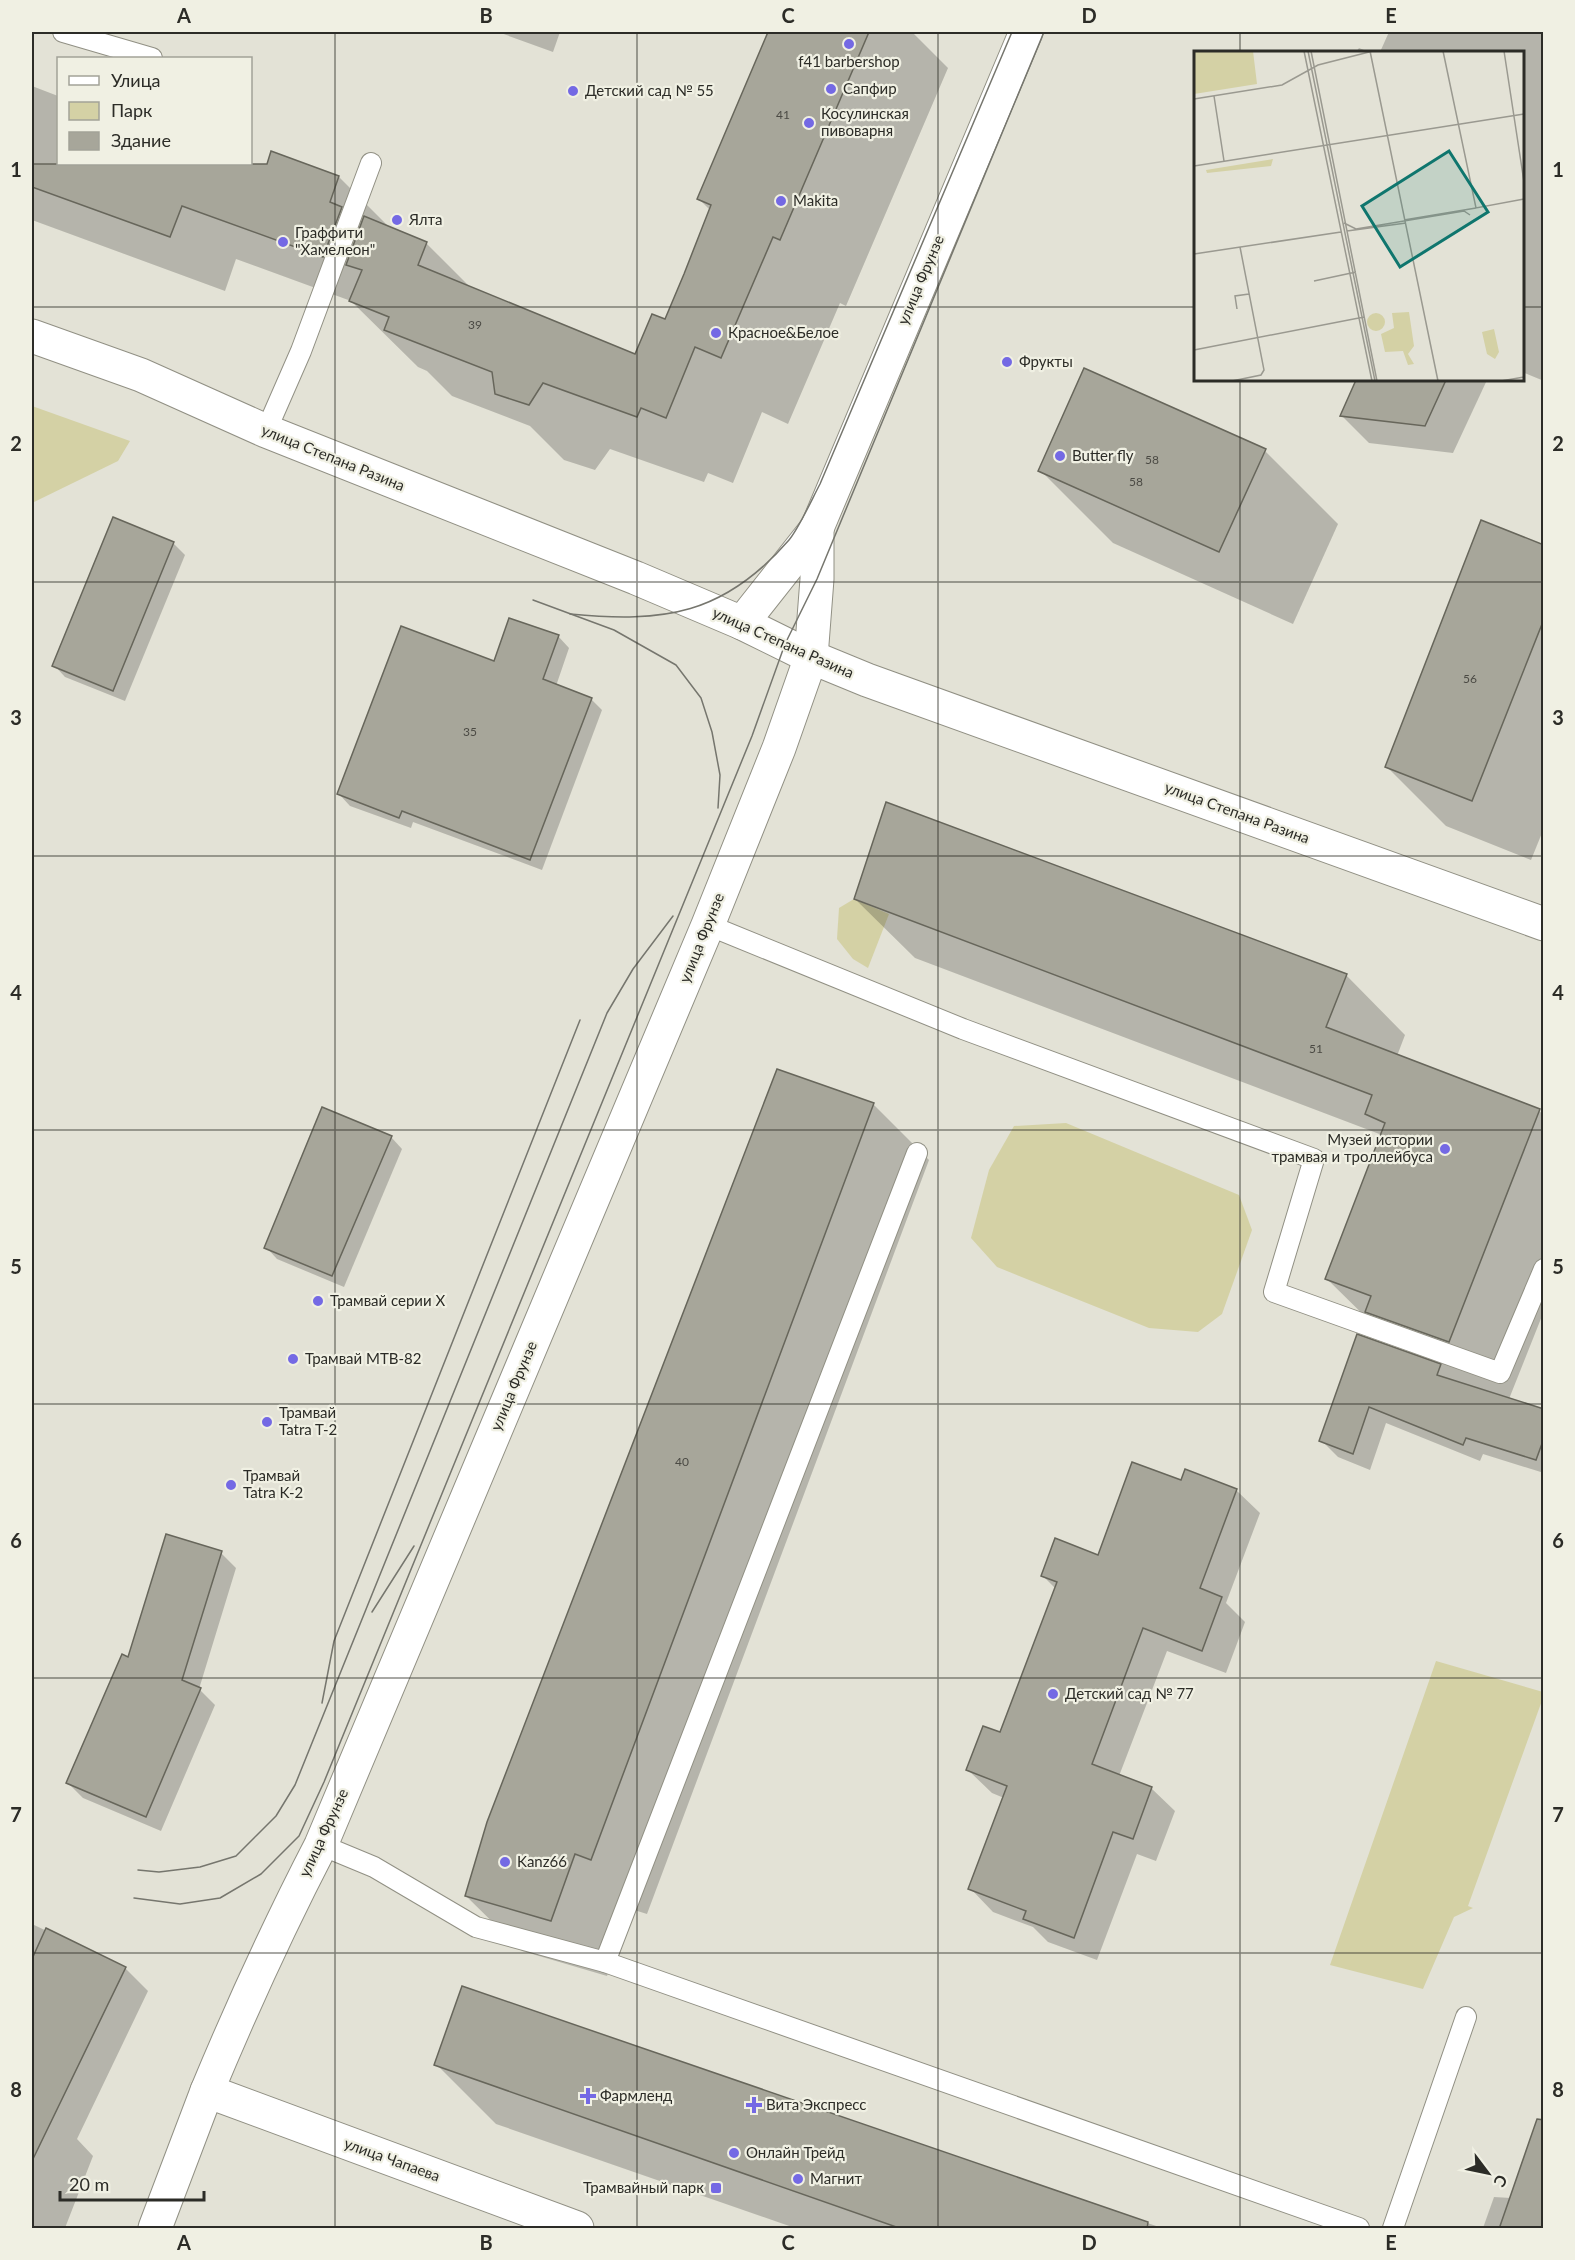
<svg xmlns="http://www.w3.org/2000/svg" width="1575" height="2260" font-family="Lato,sans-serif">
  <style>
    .green { fill: #d4d1a5 }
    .shadow { fill: #0003 }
    .building { fill: #a7a69a; stroke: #67665b; stroke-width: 1.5 }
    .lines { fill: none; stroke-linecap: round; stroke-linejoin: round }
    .service-casing { stroke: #919084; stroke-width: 22 }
    .minor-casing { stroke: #919084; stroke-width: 35 }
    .tertiary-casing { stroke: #919084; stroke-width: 35 }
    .secondary-casing { stroke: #919084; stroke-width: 35 }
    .service { stroke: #fff; stroke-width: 20 }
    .minor { stroke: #fff; stroke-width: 33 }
    .tertiary { stroke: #fff; stroke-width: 33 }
    .secondary { stroke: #fff; stroke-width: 33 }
    .tram { stroke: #76766e; stroke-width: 1.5 }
    .grid { fill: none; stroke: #2c2c27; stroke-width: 1.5; stroke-opacity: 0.55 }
    .poi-dot { fill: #7469e4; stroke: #f0f0e3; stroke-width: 2 }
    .labels { text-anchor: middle; stroke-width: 4.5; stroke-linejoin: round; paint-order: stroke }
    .number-label { font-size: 12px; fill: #4b4a44 }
    .poi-label { font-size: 15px; fill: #2c2c27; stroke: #f0f0e3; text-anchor: start }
    .street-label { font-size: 15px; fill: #2c2c27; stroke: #f0f0e3 }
    .inset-road { fill: none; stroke: #9a9990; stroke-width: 1.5 }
    .view { fill: #0f766e; fill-opacity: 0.15; stroke: #0f766e; stroke-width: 3 }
    .inset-edge { fill: none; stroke: #2c2c27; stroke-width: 3 }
    .neatline { fill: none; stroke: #2c2c27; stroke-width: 2 }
    .grid-label { font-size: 20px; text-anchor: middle; font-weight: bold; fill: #2c2c27 }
  </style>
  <rect width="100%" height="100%" fill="#e3e2d6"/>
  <g class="green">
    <polygon points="32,406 130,441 118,461 32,503"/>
    <polygon points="854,899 889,914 868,968 853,959 837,939 839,908"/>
    <polygon points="1066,1123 1239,1195 1252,1230 1222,1314 1198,1332 1149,1328 997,1267 971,1238 989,1170 1014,1126"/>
    <polygon points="1436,1661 1543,1692 1544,1695 1468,1906 1473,1908 1454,1917 1423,1989 1330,1965"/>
  </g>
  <g class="shadow">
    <polygon points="498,32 560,32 553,52"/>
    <polygon points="770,32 912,32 948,68 846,306 840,303 788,424 762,412 733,483 708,473 704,482 610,449 595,470 564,460 530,426 452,396 427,371 418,367 351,301 236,259 225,291 32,220 32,86 58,96 58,164 244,164 266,172 339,177 391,229 427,244 471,288 635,356 666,321 710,210 699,199"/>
    <polygon points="1389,32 1544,32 1544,381 1522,372 1522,52 1380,52"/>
    <polygon points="1359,48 1369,52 1356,52"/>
    <polygon points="1358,380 1487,380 1453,453 1369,443 1341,415"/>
    <polygon points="1265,451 1338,524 1293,624 1113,543 1040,470"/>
    <polygon points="173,543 185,555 125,701 65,677 54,665"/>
    <polygon points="1544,546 1544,828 1531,860 1446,826 1387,767"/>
    <polygon points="558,636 569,648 556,686 591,699 602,710 542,870 413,822 411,828 350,806 339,794 495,662"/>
    <polygon points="855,899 1346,975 1405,1035 1397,1056 1539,1111 1544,1115 1544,1311 1509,1399 1544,1410 1544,1473 1483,1454 1480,1461 1386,1423 1370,1470 1338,1457 1321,1440 1411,1355 1398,1342 1387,1338 1327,1279 1382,1135 915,958"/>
    <polygon points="873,1104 929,1160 647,1914 631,1909 607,1976 522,1951 466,1896"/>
    <polygon points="391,1137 402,1149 344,1287 277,1259 266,1247"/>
    <polygon points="1182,1482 1236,1490 1260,1513 1226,1603 1245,1622 1226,1673 1167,1651 1119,1776 1151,1788 1175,1811 1156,1861 1137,1854 1097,1960 1048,1942 1033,1927 993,1912 970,1888 1004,1798 992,1793 968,1770 1000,1734 1056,1589 1042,1575 1099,1556"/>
    <polygon points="221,1553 236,1568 199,1689 215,1705 161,1831 83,1798 68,1783 128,1659"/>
    <polygon points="32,1924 125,1968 148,1991 77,2139 93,2156 65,2228 32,2228"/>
    <polygon points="463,1988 1162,2228 795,2228 496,2124 436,2064"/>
    <polygon points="1494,2197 1511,2198 1544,2228 1483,2228"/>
  </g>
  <g class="building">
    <polygon points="768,32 869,32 780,240 773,237 721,358 695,347 666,418 641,408 637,417 543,383 529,405 495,394 492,372 384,330 389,317 349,301 362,270 346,265 364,216 427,242 418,265 635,354 652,314 665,319 684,274 711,205 697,199"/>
    <polygon points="271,151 339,176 330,202 342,207 323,257 182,206 170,237 32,187 32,164 267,164"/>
    <polygon points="1084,368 1266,449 1219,552 1038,471"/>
    <polygon points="1356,380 1446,380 1425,426 1340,416"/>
    <polygon points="113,517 174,542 113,691 52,666"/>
    <polygon points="1481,520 1544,545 1544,619 1472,801 1385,767"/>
    <polygon points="509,618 559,635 543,679 592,698 530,860 402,811 399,818 337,794 401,626 494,661"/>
    <polygon points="886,802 1347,974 1326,1027 1540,1109 1449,1342 1365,1312 1371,1296 1325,1279 1385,1123 1365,1114 1372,1095 854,899"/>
    <polygon points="777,1069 874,1103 591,1860 575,1854 551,1921 465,1896 487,1822"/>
    <polygon points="322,1107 392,1136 332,1276 264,1248"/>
    <polygon points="1357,1334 1441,1364 1437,1375 1544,1409 1544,1438 1536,1460 1466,1438 1463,1445 1369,1407 1353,1454 1319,1441"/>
    <polygon points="1132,1462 1181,1480 1185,1469 1237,1489 1200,1588 1222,1597 1202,1651 1143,1628 1092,1764 1152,1787 1133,1839 1113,1832 1074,1938 1023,1919 1026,1911 968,1889 1007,1786 966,1770 983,1726 1000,1732 1057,1582 1041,1576 1055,1538 1098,1555"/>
    <polygon points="166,1534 222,1551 182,1680 201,1688 146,1817 66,1783 122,1654 128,1657"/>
    <polygon points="46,1928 126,1967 32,2161 32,1959"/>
    <polygon points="462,1986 1148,2222 1147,2229 902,2229 434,2065"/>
    <polygon points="1537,2119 1544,2120 1544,2229 1499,2229"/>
  </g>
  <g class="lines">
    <g class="service-casing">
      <g id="service">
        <polyline points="63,32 152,58"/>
        <polyline points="266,431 301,351 371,163"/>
        <polyline points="708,925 963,1029 1314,1159 1274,1292 1500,1373 1544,1269"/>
        <polyline points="321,1845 374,1867 476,1927 605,1962 1359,2228"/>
        <polyline points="605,1962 917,1153"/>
        <polyline points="1393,2228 1466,2017"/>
      </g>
    </g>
    <g class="minor-casing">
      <g id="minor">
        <polyline points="742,623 817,528 1026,32"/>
        <polyline points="811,657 817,579 817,528"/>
      </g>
    </g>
    <g class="tertiary-casing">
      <g id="tertiary">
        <polyline points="32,336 141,375 266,431 636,578 742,623 811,657 867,680 1544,924"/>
        <path d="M 207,2091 C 242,2007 279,1926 321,1845 L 708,925 L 779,748 L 811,657"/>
      </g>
    </g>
    <g class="secondary-casing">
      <polyline id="secondary" points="155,2228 207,2091 577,2228"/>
    </g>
    <use href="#service" class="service"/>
    <use href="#minor" class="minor"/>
    <use href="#tertiary" class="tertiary"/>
    <use href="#secondary" class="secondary"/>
    <g class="tram">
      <polyline points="533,600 614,630 676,665 701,698 712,732 720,775 718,808"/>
      <path d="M 570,614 C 664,623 724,615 789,540 C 799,528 812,499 820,484 L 1012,32"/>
      <polyline points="372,1612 414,1546"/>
      <polyline points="322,1703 334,1641 580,1020"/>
      <polyline points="138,1870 159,1872 200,1867 236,1856 276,1816 295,1785 607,1013 633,969 673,916"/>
      <polyline points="134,1898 180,1904 220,1898 261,1874 299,1836 324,1782 752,736 785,644 817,579 1044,32"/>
    </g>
  </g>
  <path class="grid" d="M 335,32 L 335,2228M 637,32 L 637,2228M 938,32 L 938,2228M 1240,32 L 1240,52M 32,307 L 1196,307M 1522,307 L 1544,307M 1240,380 L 1240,2228M 32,582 L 1544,582M 32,856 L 1544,856M 32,1130 L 1544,1130M 32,1404 L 1544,1404M 32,1678 L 1544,1678M 32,1953 L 1544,1953"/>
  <g class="poi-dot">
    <circle cx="849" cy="44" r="6"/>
    <circle cx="831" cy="89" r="6"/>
    <circle cx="573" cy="91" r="6"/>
    <circle cx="809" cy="123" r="6"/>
    <circle cx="781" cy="201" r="6"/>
    <circle cx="397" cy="220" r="6"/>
    <circle cx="283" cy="242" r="6"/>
    <circle cx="716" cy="333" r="6"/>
    <circle cx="1007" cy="362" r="6"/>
    <circle cx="1060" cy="456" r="6"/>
    <circle cx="1445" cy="1149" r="6"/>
    <circle cx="318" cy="1301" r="6"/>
    <circle cx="293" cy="1359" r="6"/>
    <circle cx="267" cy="1422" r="6"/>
    <circle cx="231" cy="1485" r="6"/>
    <circle cx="1053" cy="1694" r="6"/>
    <circle cx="505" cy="1862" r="6"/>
    <path d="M585 2087h6v6h6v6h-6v6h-6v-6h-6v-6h6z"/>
    <path d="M751 2096h6v6h6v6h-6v6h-6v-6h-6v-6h6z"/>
    <circle cx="734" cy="2153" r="6"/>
    <circle cx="798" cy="2179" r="6"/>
    <rect x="710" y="2182" width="12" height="12" rx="3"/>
  </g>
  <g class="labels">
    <g class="number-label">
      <text x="783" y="119">41</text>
      <text x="475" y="329">39</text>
      <text x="1152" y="464">58</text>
      <text x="1136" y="486">58</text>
      <text x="1470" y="683">56</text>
      <text x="470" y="736">35</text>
      <text x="1316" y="1053">51</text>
      <text x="682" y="1466">40</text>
    </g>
    <g class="poi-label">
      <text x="849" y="67" text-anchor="middle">f41 barbershop</text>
      <text x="843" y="94">Сапфир</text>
      <text x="585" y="96">Детский сад № 55</text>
      <text x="821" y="119">Косулинская<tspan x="821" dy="17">пивоварня</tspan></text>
      <text x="793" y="206">Makita</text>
      <text x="409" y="225">Ялта</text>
      <text x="295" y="238">Граффити<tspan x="295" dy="17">"Хамелеон"</tspan></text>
      <text x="728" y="338">Красное&amp;Белое</text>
      <text x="1019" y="367">Фрукты</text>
      <text x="1072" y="461">Butter fly</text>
      <text x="1433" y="1145" text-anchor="end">Музей истории<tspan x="1433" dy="17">трамвая и троллейбуса</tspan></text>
      <text x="330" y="1306">Трамвай серии X</text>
      <text x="305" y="1364">Трамвай МТВ-82</text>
      <text x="279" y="1418">Трамвай<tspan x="279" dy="17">Tatra T-2</tspan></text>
      <text x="243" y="1481">Трамвай<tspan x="243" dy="17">Tatra K-2</tspan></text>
      <text x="1065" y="1699">Детский сад № 77</text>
      <text x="517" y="1867">Kanz66</text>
      <text x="600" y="2101">Фармленд</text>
      <text x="766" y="2110">Вита Экспресс</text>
      <text x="746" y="2158">Онлайн Трейд</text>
      <text x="810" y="2184">Магнит</text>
      <text x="704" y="2193" text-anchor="end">Трамвайный парк</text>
    </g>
    <g class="street-label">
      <text transform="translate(921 280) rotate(-67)" y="5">улица Фрунзе</text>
      <text transform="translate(333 458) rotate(22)" y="5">улица Степана Разина</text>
      <text transform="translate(783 643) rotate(24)" y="5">улица Степана Разина</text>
      <text transform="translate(1237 813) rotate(20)" y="5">улица Степана Разина</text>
      <text transform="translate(702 938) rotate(-68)" y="5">улица Фрунзе</text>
      <text transform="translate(514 1386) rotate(-67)" y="5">улица Фрунзе</text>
      <text transform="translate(324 1833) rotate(-65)" y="5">улица Фрунзе</text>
      <text transform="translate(392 2160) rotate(20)" y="5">улица Чапаева</text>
    </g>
  </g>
  <g transform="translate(1194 51)">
    <rect width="330" height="330" fill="#e3e2d6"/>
    <path d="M 0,0 L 59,0 L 63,33 L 0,43 ZM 79,108 L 77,115 L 13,122 L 12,119 ZM 215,261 L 220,295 L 214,303 L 220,313 L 214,314 L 209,300 L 191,301 L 187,283 L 200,277 L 198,262 ZM173 271a9 9 0 1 1 18 0a9 9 0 1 1-18 0ZM 300,278 L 305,301 L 301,308 L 293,303 L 288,281 Z" fill="#d4d1a5"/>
    <path class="inset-road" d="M 110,0 L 178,330M 114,0 L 181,330M 117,0 L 183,330M 176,0 L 244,330M 249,0 L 282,157 L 330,148M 310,0 L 330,131M 20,45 L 30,110M 0,48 L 88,34 L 124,14 L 179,0M 0,115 L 330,63M 210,169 L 282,157M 150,172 L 162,178 L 270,160 L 276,164M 153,180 L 212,172M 0,203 L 147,181M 120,230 L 162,221M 43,258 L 41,245 L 55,243M 0,299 L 170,266M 38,330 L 67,324 L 70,319 L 46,196M 307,330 L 330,326"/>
    <path class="view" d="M 255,100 L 294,161 L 206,216 L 168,155 Z"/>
    <rect width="330" height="330" class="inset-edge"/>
  </g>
  <rect width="1575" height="2260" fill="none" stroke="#f0f0e3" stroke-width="66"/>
  <rect x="57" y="57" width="195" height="108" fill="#f0f0e3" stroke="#a2a298" stroke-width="1.5"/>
  <rect x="69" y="76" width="30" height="9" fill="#ffffff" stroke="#a2a298" stroke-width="1.5"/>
  <text x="111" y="87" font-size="18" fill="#2c2c27">Улица</text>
  <rect x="69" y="102" width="30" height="18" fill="#d4d1a5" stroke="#a2a298" stroke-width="1.5"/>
  <text x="111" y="117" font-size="18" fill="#2c2c27">Парк</text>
  <rect x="69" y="132" width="30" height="18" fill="#a7a69a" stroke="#a2a298" stroke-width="1.5"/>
  <text x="111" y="147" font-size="18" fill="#2c2c27">Здание</text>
  <g transform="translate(1488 2173) rotate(122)" stroke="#f0f0e3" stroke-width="4.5" paint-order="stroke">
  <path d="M0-4.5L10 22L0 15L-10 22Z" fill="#2c2c27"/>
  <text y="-9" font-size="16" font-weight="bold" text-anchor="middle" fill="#2c2c27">С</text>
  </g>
  <path d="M60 2191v9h144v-9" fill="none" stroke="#2c2c27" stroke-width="3"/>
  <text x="69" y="2191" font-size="18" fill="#2c2c27" stroke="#f0f0e3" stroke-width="4.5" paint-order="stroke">20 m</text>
  <rect x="33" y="33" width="1509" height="2194" class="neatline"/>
  <g class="grid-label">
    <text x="184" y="23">A</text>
    <text x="486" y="23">B</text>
    <text x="788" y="23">C</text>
    <text x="1089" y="23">D</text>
    <text x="1391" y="23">E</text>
    <text x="16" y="177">1</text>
    <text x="1558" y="177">1</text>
    <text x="16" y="451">2</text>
    <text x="1558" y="451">2</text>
    <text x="16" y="725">3</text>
    <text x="1558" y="725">3</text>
    <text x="16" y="1000">4</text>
    <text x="1558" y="1000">4</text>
    <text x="16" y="1274">5</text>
    <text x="1558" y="1274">5</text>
    <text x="16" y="1548">6</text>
    <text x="1558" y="1548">6</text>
    <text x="16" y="1822">7</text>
    <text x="1558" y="1822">7</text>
    <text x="16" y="2097">8</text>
    <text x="1558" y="2097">8</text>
    <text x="184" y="2250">A</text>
    <text x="486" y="2250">B</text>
    <text x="788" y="2250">C</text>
    <text x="1089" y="2250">D</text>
    <text x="1391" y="2250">E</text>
  </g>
</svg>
